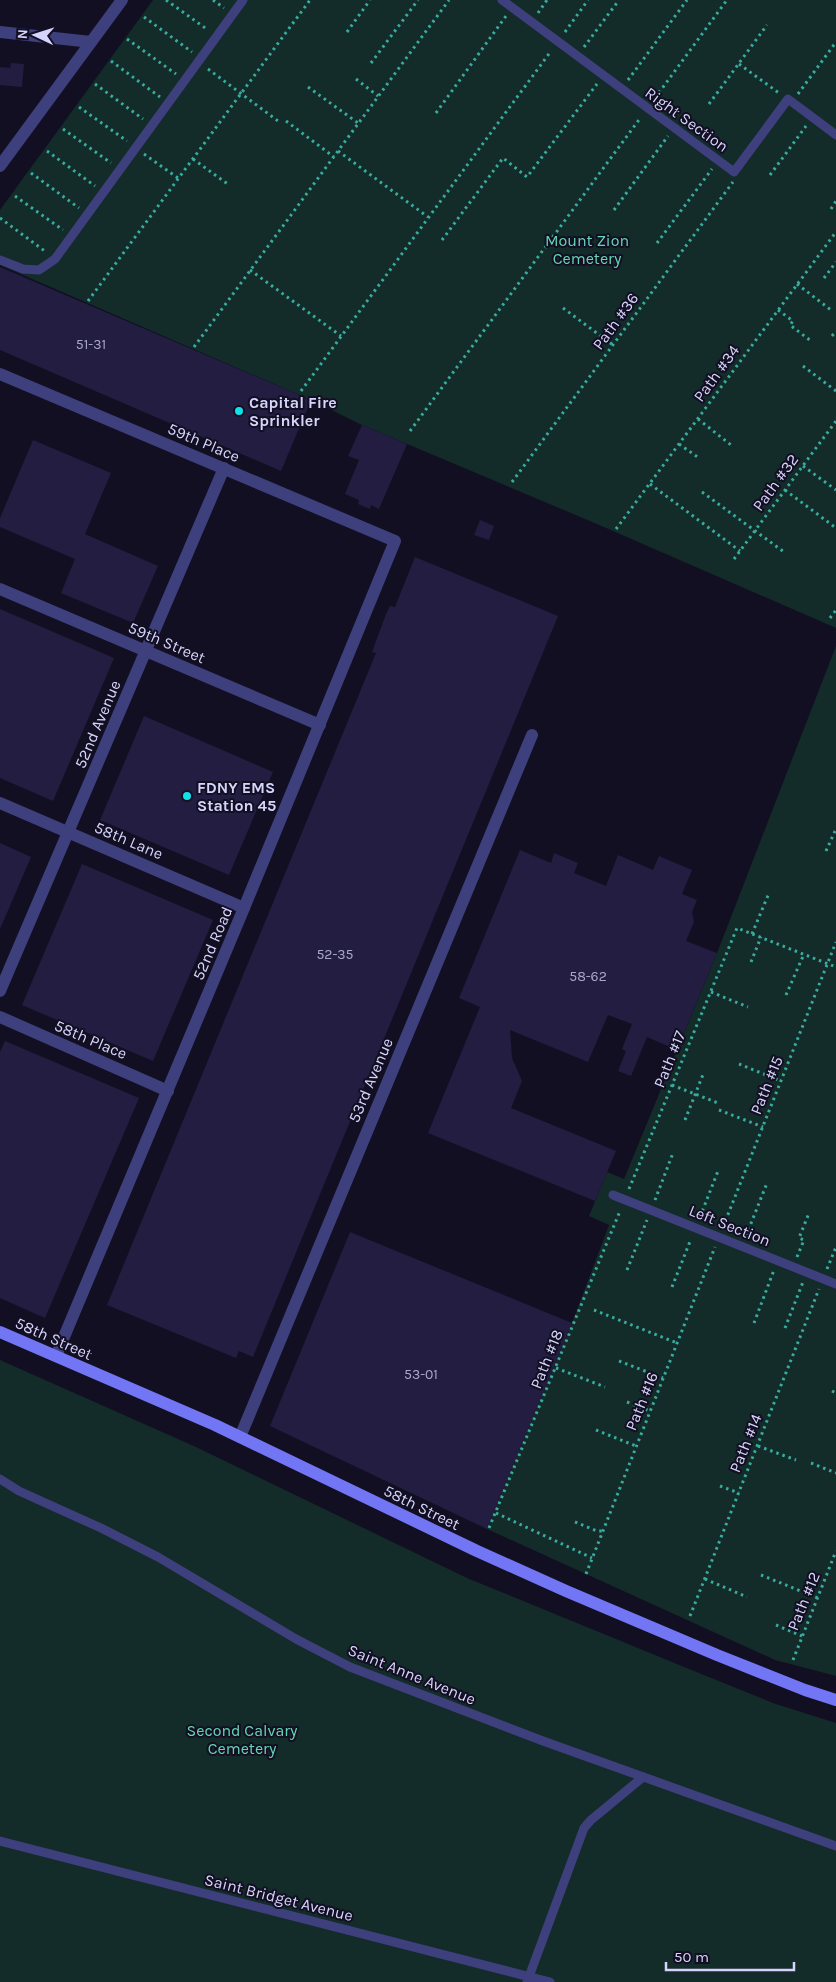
<svg xmlns="http://www.w3.org/2000/svg" width="836" height="1982" font-family="Karla,sans-serif">
  <style>
    .green { fill: #132b29 }
    .building { fill: #221d41 }
    .lines { fill: none; stroke-linecap: round; stroke-linejoin: round }
    .path { stroke: #38ac9e; stroke-width: 3; stroke-dasharray: 2.5 4; stroke-linecap: butt }
    .service { stroke: #3e3f7d; stroke-width: 9 }
    .minor { stroke: #3e3f7d; stroke-width: 12 }
    .secondary { stroke: #7276f5; stroke-width: 12 }
    .poi-dot { fill: #11e0ea; stroke: #120f22; stroke-width: 2 }
    .labels { text-anchor: middle; stroke-width: 4; stroke-linejoin: round; paint-order: stroke }
    .number-label { font-size: 14px; fill: #a9a6cd }
    .street-label { font-size: 16px; fill: #d6d4fc; stroke: #120f22 }
    .park-label { font-size: 16px; fill: #65d6b4; stroke: #120f22 }
    .poi-label { font-size: 16px; font-weight: bold; fill: #d6d4fc; stroke: #120f22; text-anchor: start }
  </style>
  <rect width="100%" height="100%" fill="#120f22"/>
  <g class="green">
    <polygon points="153,0 836,0 836,628 597,524 362,425 311,400 0,265 0,210"/>
    <polygon points="836,646 836,1676 775,1660 487,1529 572,1323 609,1225 589,1216 607,1172 624,1179 717,953"/>
    <polygon points="0,1360 196,1447 467,1578 694,1671 773,1703 836,1723 836,1982 0,1982"/>
  </g>
  <g class="building">
    <polygon points="11,63 24,64 22,87 0,85 0,67 10,68"/>
    <polygon points="0,267 311,400 281,471 0,350"/>
    <polygon points="362,425 407,444 379,509 371,505 370,509 358,504 359,500 345,494 359,460 348,456"/>
    <polygon points="33,440 111,473 85,534 158,566 133,623 61,593 75,559 0,527 0,518"/>
    <polygon points="480,520 494,526 489,540 474,535"/>
    <polygon points="415,557 558,616 253,1357 239,1351 236,1358 107,1305 376,653 372,652 386,614 390,606 395,607"/>
    <polygon points="0,609 114,658 53,801 0,778"/>
    <polygon points="144,716 273,772 229,875 100,820"/>
    <polygon points="0,843 31,857 0,929"/>
    <polygon points="520,850 551,863 554,853 578,863 574,873 606,886 618,855 653,870 659,856 692,870 682,894 697,900 692,912 694,922 686,941 717,953 677,1050 647,1037 631,1076 618,1071 626,1051 622,1049 632,1024 608,1015 588,1062 510,1030 512,1058 522,1081 511,1108 616,1151 595,1201 428,1133 480,1007 459,998"/>
    <polygon points="82,864 213,920 153,1061 22,1005"/>
    <polygon points="5,1041 139,1098 45,1318 0,1298 0,1052"/>
    <polygon points="350,1232 572,1323 487,1529 270,1426"/>
  </g>
  <g class="lines">
    <g class="path">
      <polyline points="166,0 208,30"/>
      <polyline points="213,0 224,8"/>
      <polyline points="538,13 547,0"/>
      <polyline points="144,17 192,52"/>
      <polyline points="347,32 370,0"/>
      <polyline points="565,32 588,0"/>
      <polyline points="127,39 176,74"/>
      <polyline points="584,47 619,0"/>
      <polyline points="111,61 160,97"/>
      <polyline points="371,63 418,0"/>
      <polyline points="739,64 779,93"/>
      <polyline points="208,69 278,121"/>
      <polyline points="356,79 378,96"/>
      <polyline points="628,80 687,0"/>
      <polyline points="95,84 143,119"/>
      <polyline points="308,87 358,123"/>
      <polyline points="798,94 836,42"/>
      <polyline points="655,98 727,0"/>
      <polyline points="709,104 767,25"/>
      <polyline points="79,107 127,141"/>
      <polyline points="436,113 506,16"/>
      <polyline points="286,121 334,157"/>
      <polyline points="63,129 111,163"/>
      <polyline points="47,151 95,186"/>
      <polyline points="338,151 428,217"/>
      <polyline points="144,154 178,178"/>
      <polyline points="193,159 229,185"/>
      <polyline points="31,173 79,208"/>
      <polyline points="770,175 806,126"/>
      <polyline points="15,196 63,230"/>
      <polyline points="831,209 836,201"/>
      <polyline points="614,210 668,136"/>
      <polyline points="0,218 46,252"/>
      <polyline points="442,240 503,158 527,177 597,84"/>
      <polyline points="657,243 712,169"/>
      <polyline points="250,270 341,336"/>
      <polyline points="824,278 836,262"/>
      <polyline points="797,284 831,310"/>
      <polyline points="88,301 310,0"/>
      <polyline points="563,308 613,345"/>
      <polyline points="778,310 793,321 790,325 811,341"/>
      <polyline points="832,336 836,331"/>
      <polyline points="194,347 449,0"/>
      <polyline points="803,366 836,391"/>
      <polyline points="301,391 551,51"/>
      <polyline points="698,419 731,445"/>
      <polyline points="410,431 641,117"/>
      <polyline points="679,444 699,458"/>
      <polyline points="803,466 836,490"/>
      <polyline points="512,482 733,182"/>
      <polyline points="650,484 740,551"/>
      <polyline points="785,490 836,528"/>
      <polyline points="702,492 784,552"/>
      <polyline points="616,529 836,232"/>
      <polyline points="734,559 836,421"/>
      <polyline points="830,618 836,610"/>
      <polyline points="826,851 836,829"/>
      <polyline points="752,934 769,893"/>
      <polyline points="751,962 761,937"/>
      <polyline points="711,992 748,1007"/>
      <polyline points="786,995 804,954"/>
      <polyline points="739,1064 781,1081"/>
      <polyline points="672,1085 718,1103"/>
      <polyline points="719,1110 763,1127"/>
      <polyline points="685,1120 704,1072"/>
      <polyline points="629,1189 737,928 836,967"/>
      <polyline points="655,1200 673,1153"/>
      <polyline points="700,1217 718,1171"/>
      <polyline points="723,1227 836,942"/>
      <polyline points="746,1236 767,1183"/>
      <polyline points="797,1257 804,1240 799,1238 809,1213"/>
      <polyline points="827,1269 836,1247"/>
      <polyline points="627,1270 647,1220"/>
      <polyline points="672,1287 691,1239"/>
      <polyline points="594,1310 677,1343"/>
      <polyline points="754,1323 774,1270"/>
      <polyline points="785,1328 803,1282"/>
      <polyline points="619,1361 663,1378"/>
      <polyline points="556,1368 605,1387"/>
      <polyline points="832,1391 836,1393"/>
      <polyline points="627,1402 650,1411"/>
      <polyline points="596,1430 636,1446"/>
      <polyline points="758,1446 796,1460"/>
      <polyline points="811,1463 836,1473"/>
      <polyline points="720,1486 739,1493"/>
      <polyline points="496,1513 592,1558"/>
      <polyline points="575,1522 597,1531 603,1531"/>
      <polyline points="489,1528 620,1211"/>
      <polyline points="586,1574 715,1247"/>
      <polyline points="761,1575 818,1598"/>
      <polyline points="705,1579 747,1597"/>
      <polyline points="690,1616 819,1289"/>
      <polyline points="776,1625 802,1636"/>
      <polyline points="793,1660 836,1551"/>
    </g>
    <g class="service">
      <polyline points="502,0 734,172 788,99 836,135"/>
      <polyline points="0,260 23,269 39,270 55,259 243,0"/>
      <polyline points="613,1195 836,1284"/>
      <polyline points="0,1479 19,1491 101,1528 158,1557 296,1639 350,1667 543,1741 836,1846"/>
      <polyline points="0,1841 550,1982"/>
      <polyline points="527,1982 584,1828 591,1820 643,1777"/>
    </g>
    <g class="minor">
      <polyline points="0,32 91,42"/>
      <polyline points="0,166 122,0"/>
      <polyline points="0,374 395,541 244,908 56,1356"/>
      <polyline points="0,589 320,725"/>
      <polyline points="0,803 244,908"/>
      <polyline points="0,991 224,468"/>
      <polyline points="0,1017 168,1091"/>
      <polyline points="240,1437 532,735"/>
    </g>
    <polyline class="secondary" points="0,1332 215,1425 477,1551 566,1591 717,1655 805,1690 836,1700"/>
  </g>
  <g class="poi-dot">
    <circle cx="239" cy="411" r="5"/>
    <circle cx="187" cy="796" r="5"/>
  </g>
  <g class="labels">
    <g class="number-label">
      <text x="91" y="349">51-31</text>
      <text x="335" y="959">52-35</text>
      <text x="588" y="981">58-62</text>
      <text x="421" y="1379">53-01</text>
    </g>
    <g class="street-label">
      <text transform="translate(687 119) rotate(36)" y="6">Right Section</text>
      <text transform="translate(615 321) rotate(-54)" y="6">Path #36</text>
      <text transform="translate(716 373) rotate(-54)" y="6">Path #34</text>
      <text transform="translate(204 442) rotate(23)" y="6">59th Place</text>
      <text transform="translate(775 482) rotate(-54)" y="6">Path #32</text>
      <text transform="translate(167 642) rotate(23)" y="6">59th Street</text>
      <text transform="translate(97 724) rotate(-67)" y="6">52nd Avenue</text>
      <text transform="translate(129 840) rotate(23)" y="6">58th Lane</text>
      <text transform="translate(212 943) rotate(-67)" y="6">52nd Road</text>
      <text transform="translate(91 1039) rotate(23)" y="6">58th Place</text>
      <text transform="translate(669 1059) rotate(-68)" y="6">Path #17</text>
      <text transform="translate(370 1080) rotate(-67)" y="6">53rd Avenue</text>
      <text transform="translate(766 1085) rotate(-68)" y="6">Path #15</text>
      <text transform="translate(730 1225) rotate(22)" y="6">Left Section</text>
      <text transform="translate(54 1338) rotate(24)" y="6">58th Street</text>
      <text transform="translate(546 1359) rotate(-68)" y="6">Path #18</text>
      <text transform="translate(641 1401) rotate(-68)" y="6">Path #16</text>
      <text transform="translate(745 1443) rotate(-68)" y="6">Path #14</text>
      <text transform="translate(422 1507) rotate(26)" y="6">58th Street</text>
      <text transform="translate(803 1601) rotate(-68)" y="6">Path #12</text>
      <text transform="translate(412 1674) rotate(22)" y="6">Saint Anne Avenue</text>
      <text transform="translate(279 1897) rotate(14)" y="6">Saint Bridget Avenue</text>
    </g>
    <g class="park-label">
      <text x="587" y="246">Mount Zion<tspan x="587" dy="18">Cemetery</tspan></text>
      <text x="242" y="1736">Second Calvary<tspan x="242" dy="18">Cemetery</tspan></text>
    </g>
    <g class="poi-label">
      <text x="249" y="408">Capital Fire<tspan x="249" dy="18">Sprinkler</tspan></text>
      <text x="197" y="793">FDNY EMS<tspan x="197" dy="18">Station 45</tspan></text>
    </g>
  </g>
  <g transform="translate(35 35) rotate(274)" stroke="#120f22" stroke-width="4" paint-order="stroke">
  <path d="M0-4L9 19L0 12L-9 19Z" fill="#d6d4fc"/>
  <text y="-8" font-size="14" font-weight="bold" text-anchor="middle" fill="#d6d4fc">N</text>
  </g>
  <path d="M666 1962v8h128v-8" fill="none" stroke="#d6d4fc" stroke-width="2.5"/>
  <text x="674" y="1962" font-size="15" fill="#d6d4fc" stroke="#120f22" stroke-width="4" paint-order="stroke">50 m</text>
</svg>
